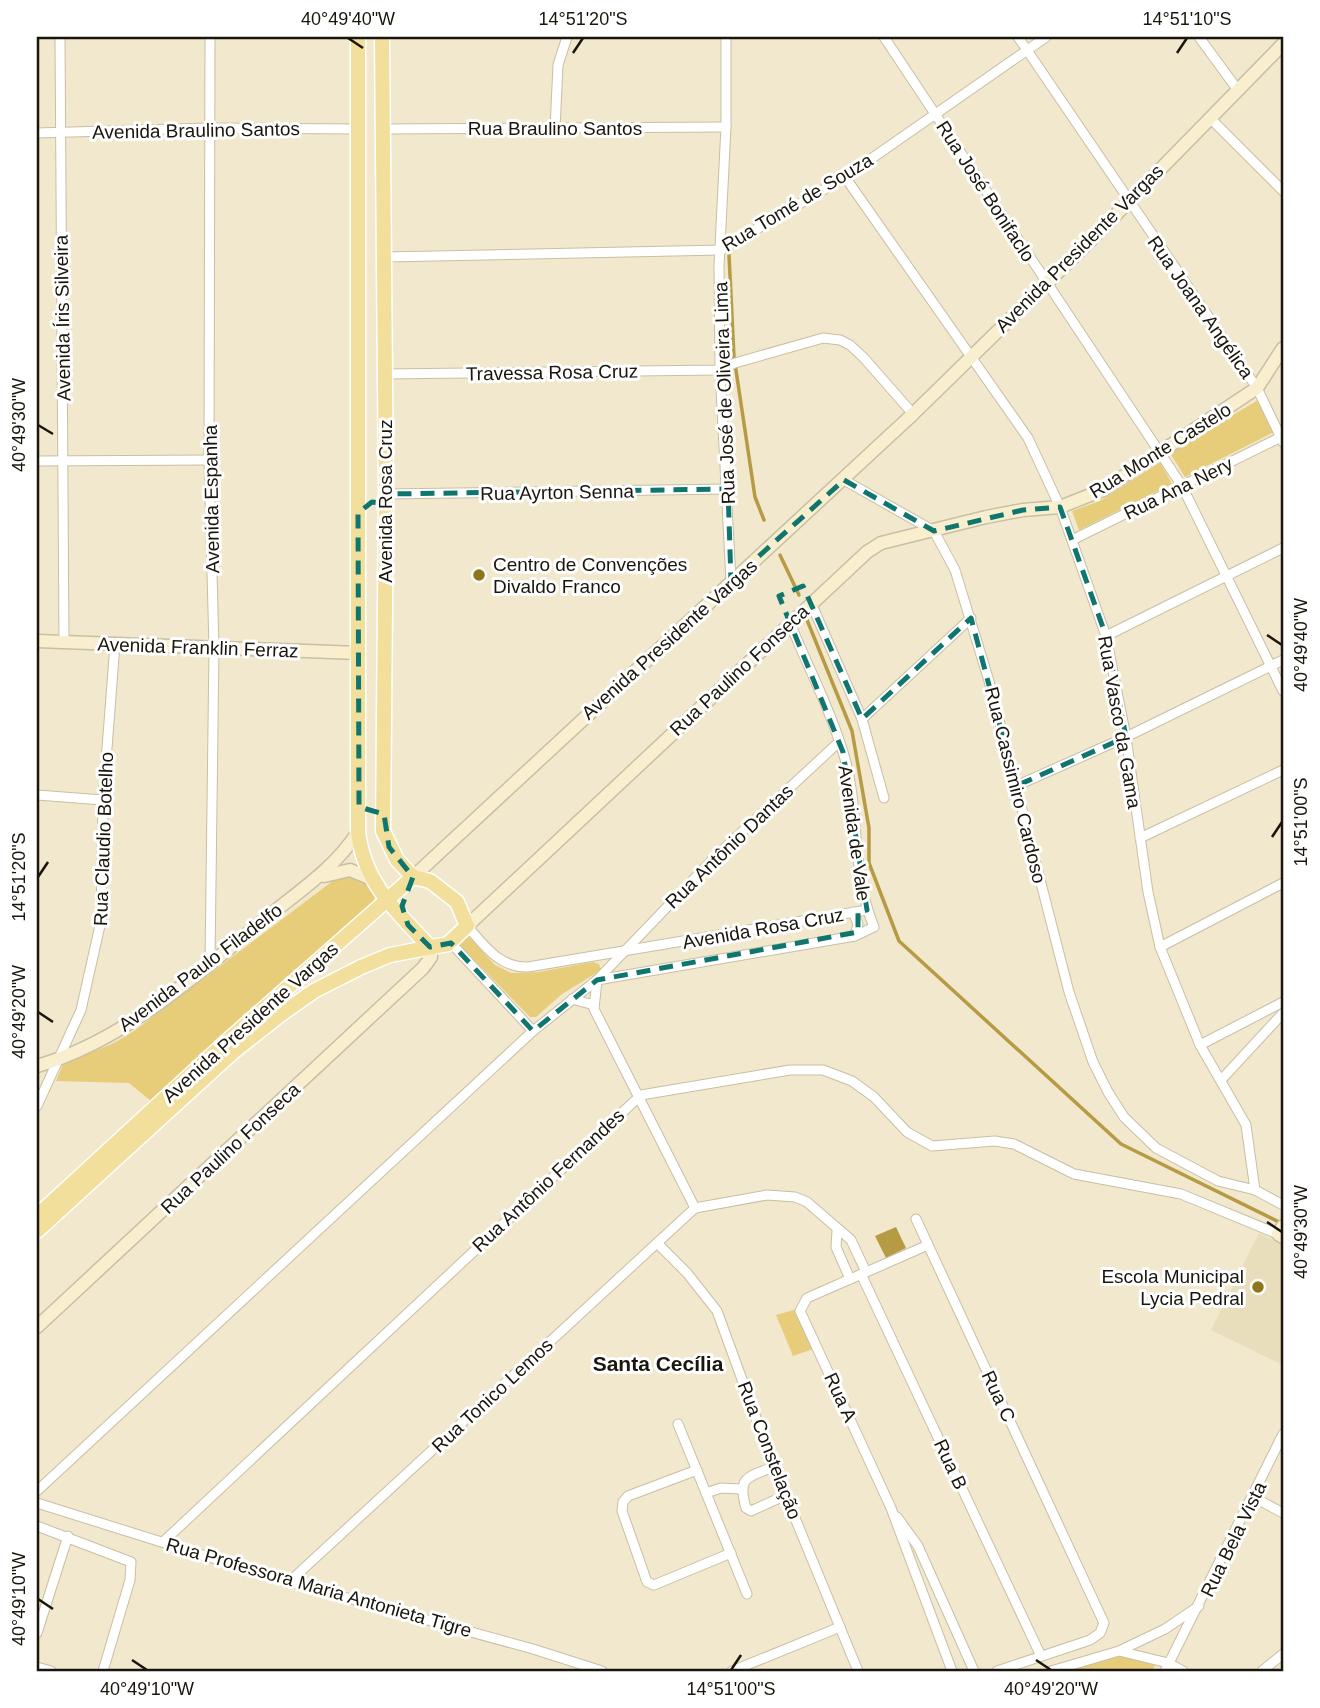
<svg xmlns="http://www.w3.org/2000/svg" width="1320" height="1708" font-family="Arial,sans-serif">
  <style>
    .built { fill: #e9debb }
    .green { fill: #e7cd7a }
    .water { fill: #b69b44 }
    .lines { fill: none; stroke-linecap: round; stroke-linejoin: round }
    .stream { stroke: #b69b44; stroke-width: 3.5 }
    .street-casing { stroke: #c8bfa5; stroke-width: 11 }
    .secondary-casing { stroke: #c8bfa5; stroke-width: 15 }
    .primary-casing { stroke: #fff; stroke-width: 17 }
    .street { stroke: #fff; stroke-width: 9 }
    .secondary { stroke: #f9efce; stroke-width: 12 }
    .primary { stroke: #f3df9c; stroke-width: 14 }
    .marked { fill: none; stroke: #0f766e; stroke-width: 5; stroke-dasharray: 14 9; stroke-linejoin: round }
    .ticks { fill: none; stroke: #1a160d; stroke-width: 2.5 }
    .poi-dot { fill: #8f751a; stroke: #fff; stroke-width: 2.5 }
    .labels { text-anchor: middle; stroke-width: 6; stroke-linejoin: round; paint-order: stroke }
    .street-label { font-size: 19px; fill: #1a160d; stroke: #fff }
    .poi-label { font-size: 19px; fill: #1a160d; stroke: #fff; text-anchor: start }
    .neighbourhood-label { font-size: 21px; font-weight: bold; fill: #1a160d; stroke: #fff }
    .neatline { fill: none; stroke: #1a160d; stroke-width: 2.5 }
    .ticks-label { font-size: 18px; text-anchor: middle; fill: #1a160d }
  </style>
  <rect width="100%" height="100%" fill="#f1e8cd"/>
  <polygon class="built" points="1259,1233 1283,1245 1283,1365 1211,1330"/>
  <g class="green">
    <polygon points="1258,400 1274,432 1185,477 1170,453"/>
    <polygon points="1160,462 1172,484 1079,530 1072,511 1100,501"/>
    <path d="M 351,876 C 363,879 369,882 376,893 L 374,901 L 151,1101 L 129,1083 L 56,1081 L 63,1064 L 114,1043 L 134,1031 L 338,877 Z"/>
    <polygon points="467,935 495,965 511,973 539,972 593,962 599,964 601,970 562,994 536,1017 530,1017 458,943"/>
    <polygon points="797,1309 813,1349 793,1356 776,1315"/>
    <polygon points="1124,1656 1155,1663 1153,1671 1068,1671 1106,1657"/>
  </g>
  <polygon class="water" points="896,1227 906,1248 886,1258 875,1236"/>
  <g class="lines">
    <g class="stream">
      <polyline points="729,255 734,357 755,497 764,520"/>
      <polyline points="780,555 799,595"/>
      <polyline points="807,620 852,731 869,828 869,863 899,941 1121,1144 1281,1223"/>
    </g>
    <g class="street-casing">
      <g id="street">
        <polyline points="60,37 64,642"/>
        <polyline points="210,37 209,460 214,648 210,962"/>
        <polyline points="726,37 726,127 719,266 720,370 731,581"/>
        <polyline points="884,37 1182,486 1283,691"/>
        <polyline points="1018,37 1257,388 1283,442"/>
        <polyline points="1199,37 1237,89"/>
        <polyline points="1210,118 1283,191"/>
        <polyline points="384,129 726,127"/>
        <polyline points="555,129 558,65 567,37"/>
        <polyline points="37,133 209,128 356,129"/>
        <polyline points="845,177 1028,438 1060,507 1106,636 1126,737 1148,892 1160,947 1200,1045 1246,1125 1255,1190"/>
        <polyline points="385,257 721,250 845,177 1046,37"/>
        <polyline points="385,374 720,370 735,363 823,338 840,340 850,345 864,358 913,414"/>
        <polyline points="37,461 209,460"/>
        <polyline points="844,480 934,531 955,570 989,681 1069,992 1093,1062 1108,1092 1124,1117 1156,1148 1218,1181 1255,1190 1283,1205"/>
        <polyline points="386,494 728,489"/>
        <polyline points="1072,540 1283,436"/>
        <polyline points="811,603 862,719 884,798"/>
        <polyline points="1106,636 1283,548"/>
        <polyline points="862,719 971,618"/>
        <polyline points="1016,786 1126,737 1283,660"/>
        <polyline points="37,795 103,800"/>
        <polyline points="1140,838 1283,770"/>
        <polyline points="853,912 858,924 855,936"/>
        <path d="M 467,926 C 484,945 499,968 528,967 L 867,910"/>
        <polyline points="450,942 533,1031"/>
        <polyline points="1160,947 1283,883"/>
        <polyline points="572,999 594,1005"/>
        <polyline points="1200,1045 1283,1002"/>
        <polyline points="1222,1079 1283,1013"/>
        <polyline points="37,1106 81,1010 101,921 103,800 115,644"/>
        <path d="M 695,1208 L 594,1009 L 597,980 L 855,936 L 874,927 C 850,870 861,809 843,752 C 830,708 807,665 790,623"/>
        <polyline points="695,1208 767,1195 795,1197 807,1202 851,1240 866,1272"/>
        <polyline points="916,1219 1104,1623 1100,1633 1090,1640 997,1671"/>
        <polyline points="837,1231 836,1247 850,1279"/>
        <polyline points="657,1243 687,1273 717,1311 774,1467 858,1671"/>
        <polyline points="928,1245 807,1298 800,1311 891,1508 952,1671"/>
        <polyline points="861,1274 1040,1654"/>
        <polyline points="678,1424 747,1594"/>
        <path d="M 774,1467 C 747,1477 737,1477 746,1508 L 751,1511 L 786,1495"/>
        <polyline points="697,1470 628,1496 623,1502 622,1511 647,1582 654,1585 731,1553"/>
        <polyline points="37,1491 533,1031 597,980 717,855 839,742"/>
        <polyline points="706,1493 721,1488 740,1489"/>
        <polyline points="1253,1497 1283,1513"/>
        <polyline points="37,1503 289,1582 533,1649 602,1671"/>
        <polyline points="897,1517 918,1546 974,1671"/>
        <polyline points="37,1526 131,1562 130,1580 103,1671"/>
        <polyline points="163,1542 641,1095 790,1070 823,1070 852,1081 874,1097 907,1132 932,1146 995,1141 1014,1144 1074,1174 1181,1194 1278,1234"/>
        <polyline points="289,1582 695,1208"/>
        <polyline points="37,1633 68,1536"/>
        <polyline points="1119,1651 1168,1663 1183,1671"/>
        <polyline points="37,1667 51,1671"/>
        <polyline points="732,1671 840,1627"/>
        <polyline points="1051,1671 1119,1651 1165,1629 1199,1606"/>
        <polyline points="1165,1671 1283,1434"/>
        <polyline points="1262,1671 1283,1654"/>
      </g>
    </g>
    <g class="secondary-casing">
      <g id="secondary">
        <polyline points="37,641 358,653"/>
        <polyline points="324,876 350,870 372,879"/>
        <polyline points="413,877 913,414 1092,239 1283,44"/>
        <polyline points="467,926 867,552 881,543 986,517 1023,510 1060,507 1103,490 1257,388 1283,348"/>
        <path d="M 37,1066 C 124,1041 196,975 265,919 C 299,891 334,869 358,832"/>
        <polyline points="1283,1226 1278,1234 1283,1237"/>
        <polyline points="37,1327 423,968 431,957 430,947"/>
      </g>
    </g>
    <g class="primary-casing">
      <g id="primary">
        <path d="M 358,37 L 358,832 C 364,883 396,911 430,947"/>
        <polyline points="37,1216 226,1042 413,877"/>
        <polyline points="37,1231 233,1052 280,1015 314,991 361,967 390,955 448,944 467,926 457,902 430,881 413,877 397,860 383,831 386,494 382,37"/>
      </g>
    </g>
    <use href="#street" class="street"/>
    <use href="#secondary" class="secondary"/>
    <use href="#primary" class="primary"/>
  </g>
  <path class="marked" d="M 844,480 L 934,531 L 1023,510 L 1060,507 L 1106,636 L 1126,737 L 1016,786 L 971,618 L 862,719 L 803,586 L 779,596 L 843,752 L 867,910 L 858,911 L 858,932 L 597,980 L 533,1031 L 451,943 L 430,947 L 408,925 L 402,906 L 413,877 L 389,847 L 384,814 L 359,807 L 358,513 L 372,502 L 386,504 L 386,494 L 728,489 L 731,581 Z"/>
  <path class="ticks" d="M 348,38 L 363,48M 573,53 L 583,38M 1177,53 L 1187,38M 38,425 L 53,434M 1267,635 L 1282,645M 1272,837 L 1282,822M 38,877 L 48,862M 38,1012 L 53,1022M 1267,1222 L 1282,1232M 38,1599 L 53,1609M 132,1660 L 147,1670M 1036,1660 L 1051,1670M 731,1670 L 741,1655"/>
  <g class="poi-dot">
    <circle cx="479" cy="575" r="7"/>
    <circle cx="1258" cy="1287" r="7"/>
  </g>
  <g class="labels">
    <g class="street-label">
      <text x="555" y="135">Rua Braulino Santos</text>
      <text transform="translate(196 130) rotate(-1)" y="7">Avenida Braulino Santos</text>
      <text transform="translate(986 191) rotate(57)" y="7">Rua José Bonifaclo</text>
      <text transform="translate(797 202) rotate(-31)" y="7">Rua Tomé de Souza</text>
      <text transform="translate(1079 248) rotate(-45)" y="7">Avenida Presidente Vargas</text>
      <text transform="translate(1201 307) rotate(55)" y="7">Rua Joana Angélica</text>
      <text transform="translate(62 318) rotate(-91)" y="7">Avenida Íris Silveira</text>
      <text transform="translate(552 372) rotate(-1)" y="7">Travessa Rosa Cruz</text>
      <text transform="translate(724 393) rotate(-92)" y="7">Rua José de Oliveira Lima</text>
      <text transform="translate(1160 450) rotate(-32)" y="7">Rua Monte Castelo</text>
      <text transform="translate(1178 488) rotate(-26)" y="7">Rua Ana Nery</text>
      <text transform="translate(557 492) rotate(-1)" y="7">Rua Ayrton Senna</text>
      <text transform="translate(211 499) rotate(-91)" y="7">Avenida Espanha</text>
      <text transform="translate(385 501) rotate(-90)" y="7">Avenida Rosa Cruz</text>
      <text transform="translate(669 639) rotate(-42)" y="7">Avenida Presidente Vargas</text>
      <text transform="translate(198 647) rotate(2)" y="7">Avenida Franklin Ferraz</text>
      <text transform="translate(739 670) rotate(-43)" y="7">Rua Paulino Fonseca</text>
      <text transform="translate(1120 722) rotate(80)" y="7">Rua Vasco da Gama</text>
      <text transform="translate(1016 785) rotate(76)" y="7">Rua Cassimiro Cardoso</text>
      <text transform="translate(855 833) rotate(82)" y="7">Avenida de Vale</text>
      <text transform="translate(103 839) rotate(-88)" y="7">Rua Claudio Botelho</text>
      <text transform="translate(729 846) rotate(-44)" y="7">Rua Antônio Dantas</text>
      <text transform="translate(763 928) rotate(-10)" y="7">Avenida Rosa Cruz</text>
      <text transform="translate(200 967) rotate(-37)" y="7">Avenida Paulo Filadelfo</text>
      <text transform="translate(250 1022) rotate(-42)" y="7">Avenida Presidente Vargas</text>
      <text transform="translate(230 1148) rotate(-43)" y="7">Rua Paulino Fonseca</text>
      <text transform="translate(548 1180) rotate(-43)" y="7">Rua Antônio Fernandes</text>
      <text transform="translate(492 1395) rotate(-43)" y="7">Rua Tonico Lemos</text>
      <text transform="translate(999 1396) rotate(65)" y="7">Rua C</text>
      <text transform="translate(841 1397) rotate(65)" y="7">Rua A</text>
      <text transform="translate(770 1450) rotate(69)" y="7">Rua Constelação</text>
      <text transform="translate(951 1464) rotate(65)" y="7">Rua B</text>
      <text transform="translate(1233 1539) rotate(-64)" y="7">Rua Bela Vista</text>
      <text transform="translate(319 1587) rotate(16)" y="7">Rua Professora Maria Antonieta Tigre</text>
    </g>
    <g class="poi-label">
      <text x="493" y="571">Centro de Convenções<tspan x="493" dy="22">Divaldo Franco</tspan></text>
      <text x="1244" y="1283" text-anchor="end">Escola Municipal<tspan x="1244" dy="22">Lycia Pedral</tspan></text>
    </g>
    <g class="neighbourhood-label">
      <text x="658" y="1371">Santa Cecília</text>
    </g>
  </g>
  <rect width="1320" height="1708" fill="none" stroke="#ffffff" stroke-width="77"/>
  <rect x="38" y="38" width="1244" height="1632" class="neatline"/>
  <g class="ticks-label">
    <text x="348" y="25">40°49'40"W</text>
    <text x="583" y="25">14°51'20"S</text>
    <text x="1187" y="25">14°51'10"S</text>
    <text transform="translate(19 425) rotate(-90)" y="6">40°49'30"W</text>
    <text transform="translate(1301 645) rotate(-90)" y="6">40°49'40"W</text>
    <text transform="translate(1301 822) rotate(-90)" y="6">14°51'00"S</text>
    <text transform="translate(19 877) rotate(-90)" y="6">14°51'20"S</text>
    <text transform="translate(19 1012) rotate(-90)" y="6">40°49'20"W</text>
    <text transform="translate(1301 1232) rotate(-90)" y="6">40°49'30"W</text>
    <text transform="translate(19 1599) rotate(-90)" y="6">40°49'10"W</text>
    <text x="147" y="1695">40°49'10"W</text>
    <text x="731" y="1695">14°51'00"S</text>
    <text x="1051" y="1695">40°49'20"W</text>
  </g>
</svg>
